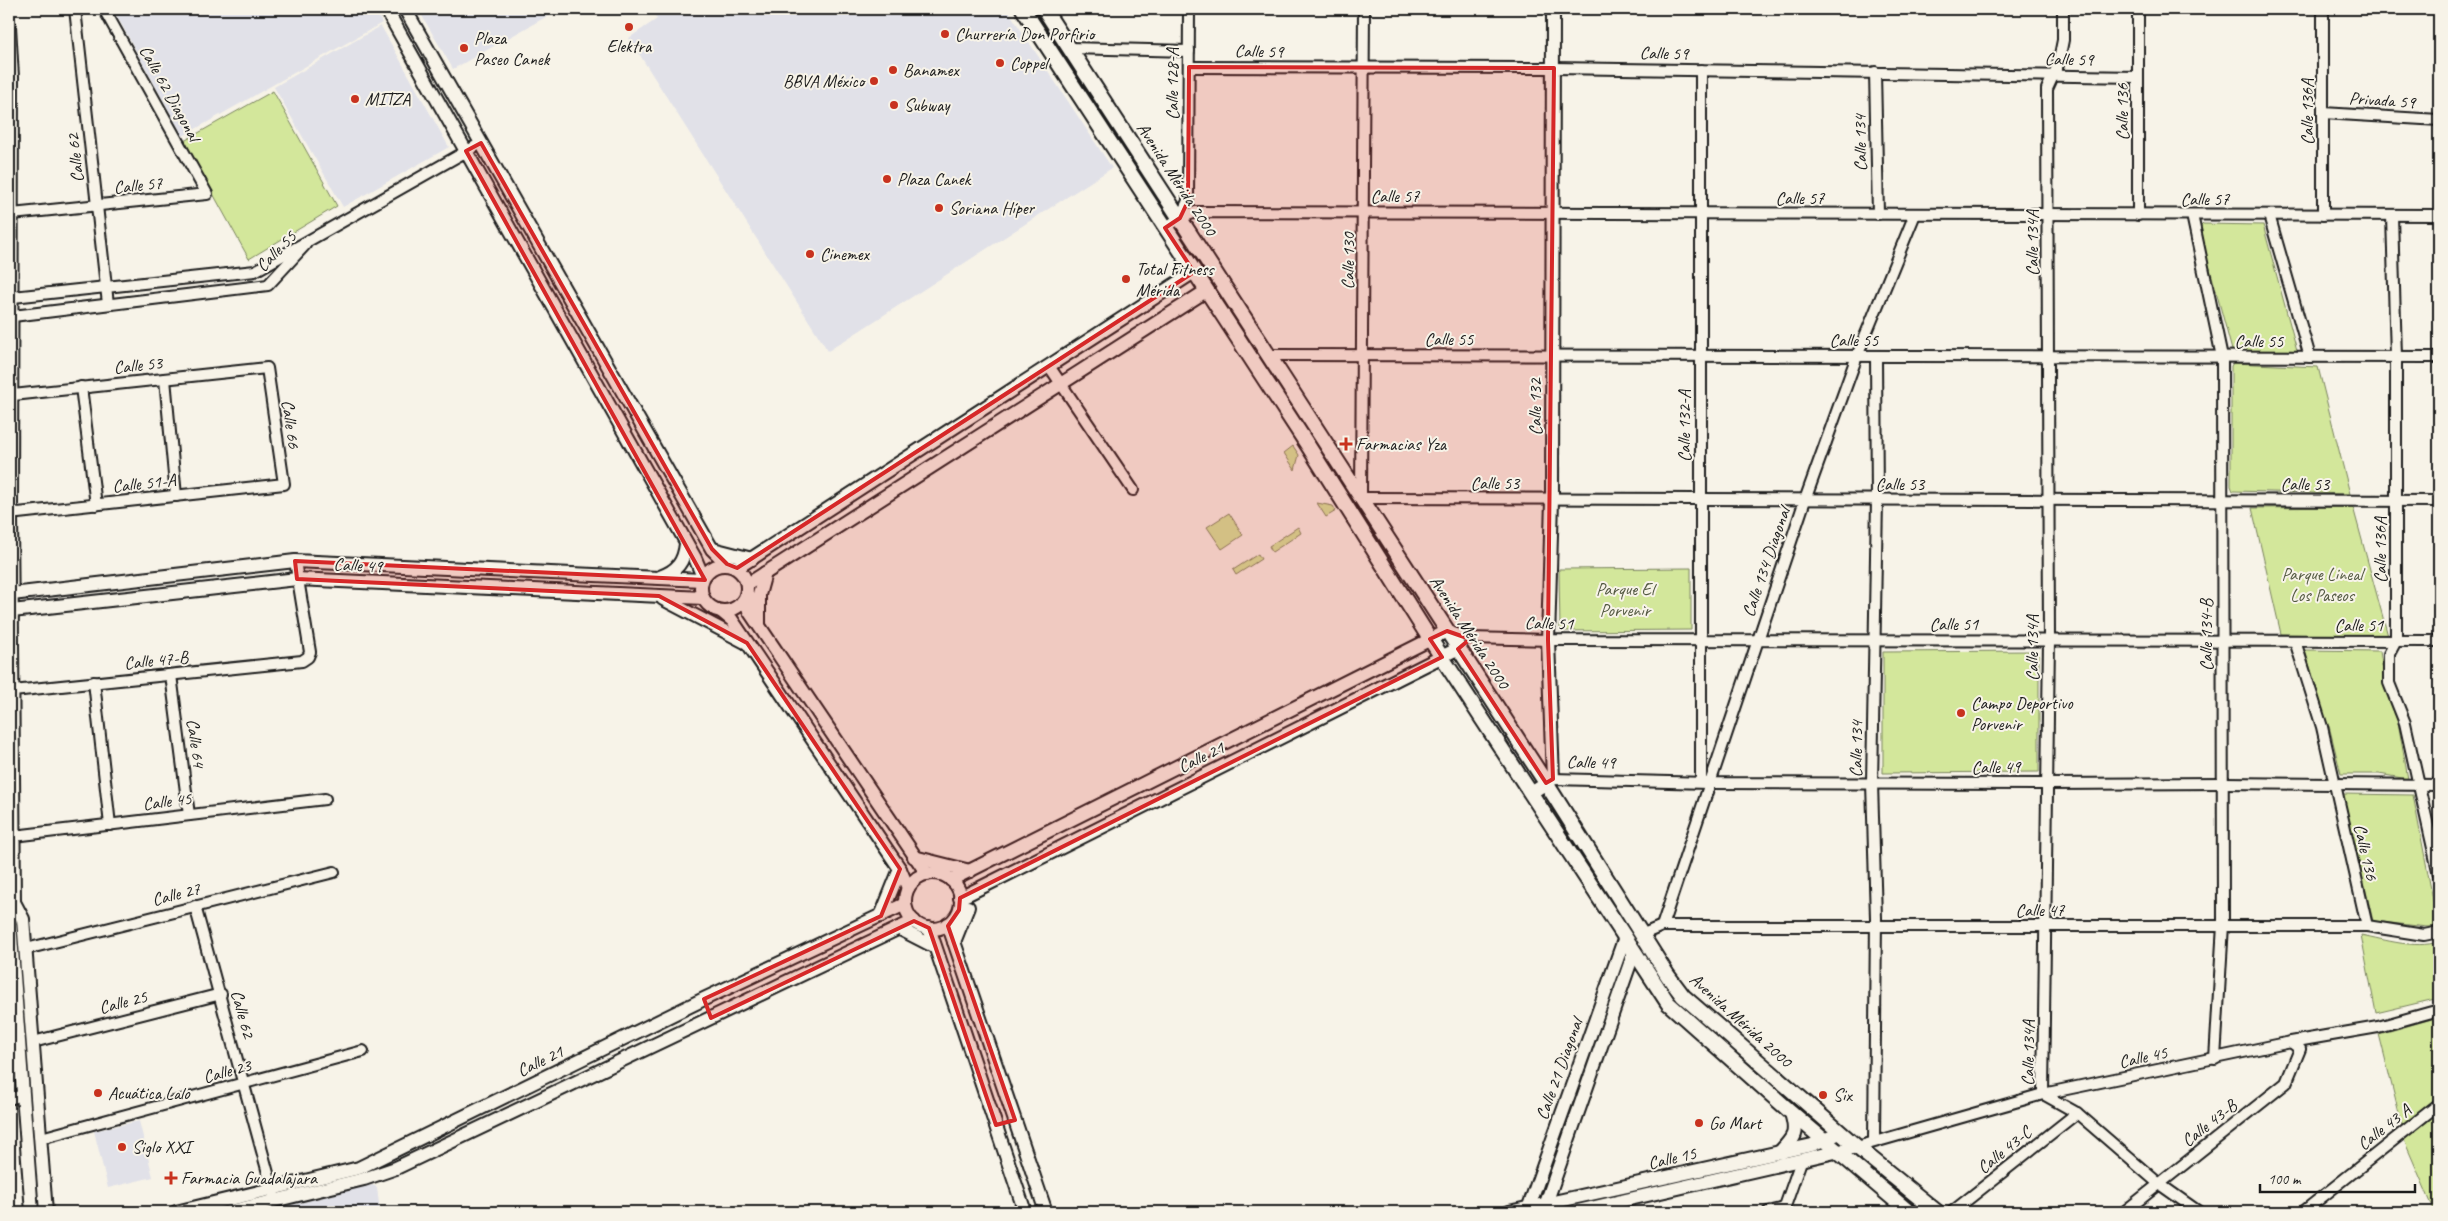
<svg xmlns="http://www.w3.org/2000/svg" width="2448" height="1221" font-family="Caveat,sans-serif">
  <style>
    .built { fill: #e1e1e8 }
    .green { fill: #d3e79b; stroke: #78825c }
    .lines { fill: none; stroke-linecap: round; stroke-linejoin: round }
    .minor-casing { stroke: #1c1c1c; stroke-width: 14 }
    .tertiary-casing { stroke: #1c1c1c; stroke-width: 16 }
    .secondary-casing { stroke: #1c1c1c; stroke-width: 18 }
    .minor { stroke: #f7f3e8; stroke-width: 10 }
    .tertiary { stroke: #f7f3e8; stroke-width: 12 }
    .secondary { stroke: #f7f3e8; stroke-width: 14 }
    .marked { fill: #d62828; fill-opacity: 0.2; stroke: #d62828; stroke-width: 4; stroke-linejoin: round }
    .poi-dot { fill: #c8321e; stroke: #f7f3e8; stroke-width: 2 }
    .labels { text-anchor: middle; stroke-width: 4; stroke-linejoin: round; paint-order: stroke }
    .poi-label { font-size: 18px; fill: #1c1c1c; stroke: #f7f3e8; text-anchor: start }
    .street-label { font-size: 18px; fill: #1c1c1c; stroke: #f7f3e8 }
    .park-label { font-size: 18px; fill: #535942; stroke: #f7f3e8 }
  </style>
  <rect width="100%" height="100%" fill="#f7f3e8"/>
  <filter id="ink" filterUnits="userSpaceOnUse"><feTurbulence type="fractalNoise" baseFrequency=".02" numOctaves="2"/><feDisplacementMap in="SourceGraphic" scale="10" xChannelSelector="R" yChannelSelector="G"/><feConvolveMatrix kernelMatrix="1 2 1 2 8 2 1 2 1" color-interpolation-filters="sRGB"/></filter>
  <g filter="url(#ink)">
    <g class="built">
      <polygon points="113,9 374,9 382,23 183,136"/>
      <polygon points="418,9 560,9 453,69"/>
      <polygon points="651,9 1007,9 1112,168 828,351 629,38 657,19"/>
      <polygon points="381,26 449,147 343,207 274,87"/>
      <polygon points="139,1121 153,1177 108,1188 94,1131"/>
      <polygon points="372,1185 377,1187 380,1212 264,1212"/>
    </g>
    <g class="green">
      <polygon points="273,91 337,206 249,259 184,141"/>
      <polygon points="2203,224 2263,225 2298,354 2233,354 2199,228"/>
      <polygon points="2233,363 2318,367 2350,494 2233,491 2231,486 2231,366"/>
      <polygon points="1293,446 1299,455 1295,470 1284,453"/>
      <polygon points="1317,503 1333,506 1336,511 1326,517"/>
      <polygon points="2353,507 2388,636 2281,634 2252,508"/>
      <polygon points="1229,513 1243,535 1222,549 1207,527"/>
      <polygon points="1298,527 1301,533 1272,552 1269,546"/>
      <polygon points="1258,554 1261,559 1236,575 1233,570"/>
      <polygon points="1691,568 1691,630 1560,631 1559,569"/>
      <polygon points="2305,650 2380,651 2385,685 2398,722 2408,779 2379,774 2341,774 2329,726 2327,726"/>
      <polygon points="2035,651 2039,655 2039,772 1883,773 1883,652"/>
      <polygon points="2343,794 2413,795 2438,926 2427,927 2373,921"/>
      <path d="M 2361,935 C 2386,940 2414,949 2439,942 L 2439,998 L 2376,1013 Z"/>
      <polygon points="2439,1017 2439,1096 2402,1126 2379,1034"/>
      <polygon points="2439,1112 2439,1212 2435,1212 2404,1140"/>
    </g>
    <g class="lines">
      <g class="minor-casing">
        <g id="minor">
          <polyline points="75,9 108,304"/>
          <polyline points="2138,9 2138,215"/>
          <polyline points="2323,9 2323,215"/>
          <polyline points="1069,48 1189,51"/>
          <polyline points="1189,67 1554,68 2138,77"/>
          <polyline points="1701,70 1701,782"/>
          <polyline points="1875,72 1878,214"/>
          <polyline points="2323,113 2439,120"/>
          <polyline points="12,214 207,194 104,9"/>
          <polyline points="2192,215 2222,357 2223,925 2215,1059"/>
          <polyline points="2269,215 2310,357"/>
          <polyline points="2392,215 2396,357 2396,641 2389,654 2389,683 2405,723 2439,875"/>
          <polyline points="1180,218 1188,201 1189,9"/>
          <polyline points="1165,228 1180,218 1196,212 2439,215"/>
          <polyline points="13,297 255,271 481,143"/>
          <polyline points="13,316 268,285 305,245"/>
          <polyline points="1269,355 2439,357"/>
          <polyline points="1049,366 1133,490"/>
          <polyline points="165,379 176,496"/>
          <polyline points="81,387 96,505"/>
          <polyline points="1361,498 2439,501"/>
          <polyline points="1361,498 1364,9"/>
          <polyline points="9,511 18,513 284,484 267,368 13,395"/>
          <polyline points="1447,631 1469,638 1552,640 2439,641"/>
          <polyline points="2295,641 2322,727 2367,926"/>
          <polyline points="171,675 189,815"/>
          <polyline points="94,682 110,825"/>
          <polyline points="13,691 302,661 308,657 310,652 295,561"/>
          <polyline points="1553,779 1708,783 2048,784 2224,783 2439,785"/>
          <polyline points="14,836 325,799"/>
          <polyline points="195,906 274,1195"/>
          <polyline points="1662,926 1805,500 1857,356 1915,214"/>
          <polyline points="1641,935 1662,926 2367,926 2424,935 2439,932"/>
          <polyline points="26,949 334,872"/>
          <polyline points="33,1042 221,994"/>
          <polyline points="2043,1094 2049,641 2047,89 2058,65 2063,40 2063,9"/>
          <polyline points="2043,1094 2077,1113 2158,1183 2199,1212"/>
          <polyline points="9,1099 23,1095"/>
          <polyline points="41,1138 363,1051"/>
          <polyline points="1874,1141 1876,918 1872,783 1877,500 1876,356"/>
          <polyline points="1857,1147 2043,1094 2291,1042 2378,1027 2439,1010"/>
          <polyline points="1768,1212 1785,1208"/>
          <polyline points="1783,1212 1801,1161"/>
          <polyline points="1952,1212 2077,1113"/>
          <polyline points="2124,1212 2286,1083 2300,1049 2291,1042"/>
          <polyline points="2303,1212 2439,1104"/>
        </g>
      </g>
      <g class="tertiary-casing">
        <g id="tertiary">
          <polyline points="386,9 695,558 703,577"/>
          <polyline points="405,9 712,549 727,564"/>
          <polyline points="9,26 12,77 11,512 14,902 10,923 32,1212"/>
          <polyline points="713,549 752,559"/>
          <circle cx="724" cy="588" r="23"/>
          <polyline points="737,568 1194,272"/>
          <path d="M 660,577 C 677,571 684,562 686,544"/>
          <polyline points="748,584 1206,291"/>
          <polyline points="12,594 295,561 702,580"/>
          <polyline points="747,594 749,611 927,874"/>
          <polyline points="663,599 745,642"/>
          <polyline points="12,611 297,579 703,598"/>
          <polyline points="721,611 732,620 900,869 908,888"/>
          <polyline points="759,624 759,595 765,573"/>
          <polyline points="1531,793 1553,779 1548,640 1552,500 1553,9"/>
          <polyline points="914,857 970,871"/>
          <circle cx="933" cy="901" r="28"/>
          <polyline points="951,880 1447,631"/>
          <polyline points="960,898 1459,648"/>
          <polyline points="14,902 23,919 46,1212"/>
          <polyline points="881,916 900,869"/>
          <polyline points="948,924 1046,1212"/>
          <polyline points="898,928 935,947"/>
          <polyline points="929,928 1025,1212"/>
          <polyline points="954,942 968,907"/>
          <polyline points="1544,1209 1634,952"/>
          <polyline points="176,1212 359,1168 704,999 905,904"/>
          <polyline points="228,1212 364,1179 396,1168 914,921"/>
          <polyline points="1509,1212 1812,1145 1840,1133"/>
          <polyline points="1527,1212 1625,937"/>
          <polyline points="1573,1212 1857,1147"/>
        </g>
      </g>
      <g class="secondary-casing">
        <g id="secondary">
          <polyline points="1023,9 1307,444 1430,639 1668,1003 1792,1113 1909,1212"/>
          <polyline points="1044,9 1546,783 1668,976 1683,996 1698,1009 1857,1147 1937,1212"/>
          <path d="M 1781,1152 C 1795,1137 1798,1133 1792,1113"/>
        </g>
      </g>
      <use href="#minor" class="minor"/>
      <use href="#tertiary" class="tertiary"/>
      <use href="#secondary" class="secondary"/>
    </g>
  </g>
  <path class="marked" d="M 1189,67 L 1554,68 L 1548,640 L 1553,779 L 1546,783 L 1458,649 L 1470,639 L 1447,631 L 1430,639 L 1442,657 L 960,898 L 959,910 L 948,926 L 1015,1120 L 996,1125 L 929,928 L 914,921 L 711,1018 L 704,999 L 881,916 L 900,869 L 747,643 L 659,596 L 297,579 L 295,561 L 705,580 L 466,151 L 481,143 L 712,549 L 727,564 L 737,568 L 1194,272 L 1165,228 L 1180,218 L 1188,201 Z"/>
  <g class="poi-dot">
    <circle cx="629" cy="27" r="5"/>
    <circle cx="945" cy="34" r="5"/>
    <circle cx="464" cy="48" r="5"/>
    <circle cx="1000" cy="63" r="5"/>
    <circle cx="893" cy="70" r="5"/>
    <circle cx="874" cy="81" r="5"/>
    <circle cx="355" cy="99" r="5"/>
    <circle cx="894" cy="105" r="5"/>
    <circle cx="887" cy="179" r="5"/>
    <circle cx="939" cy="208" r="5"/>
    <circle cx="810" cy="254" r="5"/>
    <circle cx="1126" cy="279" r="5"/>
    <path d="M1343.5 436.5h5v5h5v5h-5v5h-5v-5h-5v-5h5z"/>
    <circle cx="1961" cy="713" r="5"/>
    <circle cx="98" cy="1093" r="5"/>
    <circle cx="1823" cy="1095" r="5"/>
    <circle cx="1699" cy="1123" r="5"/>
    <circle cx="122" cy="1147" r="5"/>
    <path d="M168.5 1170.5h5v5h5v5h-5v5h-5v-5h-5v-5h5z"/>
  </g>
  <g class="labels">
    <g class="poi-label">
      <text x="955" y="40">Churrería Don Porfirio</text>
      <text x="474" y="44">Plaza<tspan x="474" dy="21">Paseo Canek</tspan></text>
      <text x="629" y="52" text-anchor="middle">Elektra</text>
      <text x="1010" y="69">Coppel</text>
      <text x="903" y="76">Banamex</text>
      <text x="864" y="87" text-anchor="end">BBVA México</text>
      <text x="365" y="105">MITZA</text>
      <text x="904" y="111">Subway</text>
      <text x="897" y="185">Plaza Canek</text>
      <text x="949" y="214">Soriana Híper</text>
      <text x="820" y="260">Cinemex</text>
      <text x="1136" y="275">Total Fitness<tspan x="1136" dy="21">Mérida</tspan></text>
      <text x="1356" y="450">Farmacias Yza</text>
      <text x="1971" y="709">Campo Deportivo<tspan x="1971" dy="21">Porvenir</tspan></text>
      <text x="108" y="1099">Acuática Lalo</text>
      <text x="1833" y="1101">Six</text>
      <text x="1709" y="1129">Go Mart</text>
      <text x="132" y="1153">Siglo XXI</text>
      <text x="181" y="1184">Farmacia Guadalajara</text>
    </g>
    <g class="street-label">
      <text transform="translate(1259 51) rotate(1)" y="6">Calle 59</text>
      <text transform="translate(1664 53) rotate(1)" y="6">Calle 59</text>
      <text transform="translate(2069 59) rotate(1)" y="6">Calle 59</text>
      <text transform="translate(1172 84) rotate(-90)" y="6">Calle 128-A</text>
      <text transform="translate(170 93) rotate(61)" y="6">Calle 62 Diagonal</text>
      <text transform="translate(2382 100) rotate(4)" y="6">Privada 59</text>
      <text transform="translate(2122 112) rotate(-90)" y="6">Calle 136</text>
      <text transform="translate(2307 112) rotate(-90)" y="6">Calle 136A</text>
      <text transform="translate(1860 143) rotate(-91)" y="6">Calle 134</text>
      <text transform="translate(75 158) rotate(-96)" y="6">Calle 62</text>
      <text transform="translate(1177 179) rotate(57)" y="6">Avenida Mérida 2000</text>
      <text transform="translate(138 185) rotate(-6)" y="6">Calle 57</text>
      <text x="1395" y="202">Calle 57</text>
      <text x="1800" y="204">Calle 57</text>
      <text x="2205" y="205">Calle 57</text>
      <text transform="translate(2032 243) rotate(-90)" y="6">Calle 134A</text>
      <text transform="translate(276 251) rotate(-46)" y="6">Calle 55</text>
      <text transform="translate(1348 261) rotate(-89)" y="6">Calle 130</text>
      <text x="1449" y="345">Calle 55</text>
      <text x="1854" y="346">Calle 55</text>
      <text x="2259" y="347">Calle 55</text>
      <text transform="translate(138 365) rotate(-6)" y="6">Calle 53</text>
      <text transform="translate(1535 407) rotate(-90)" y="6">Calle 132</text>
      <text transform="translate(291 424) rotate(82)" y="6">Calle 66</text>
      <text transform="translate(1684 426) rotate(-90)" y="6">Calle 132-A</text>
      <text transform="translate(144 483) rotate(-6)" y="6">Calle 51-A</text>
      <text x="1495" y="489">Calle 53</text>
      <text x="1900" y="490">Calle 53</text>
      <text x="2305" y="490">Calle 53</text>
      <text transform="translate(2380 550) rotate(-90)" y="6">Calle 136A</text>
      <text transform="translate(1766 562) rotate(-71)" y="6">Calle 134 Diagonal</text>
      <text transform="translate(358 565) rotate(3)" y="6">Calle 49</text>
      <text transform="translate(1549 623) rotate(1)" y="6">Calle 51</text>
      <text x="1954" y="630">Calle 51</text>
      <text x="2359" y="631">Calle 51</text>
      <text transform="translate(1470 632) rotate(57)" y="6">Avenida Mérida 2000</text>
      <text transform="translate(2206 635) rotate(-90)" y="6">Calle 134-B</text>
      <text transform="translate(2032 648) rotate(-90)" y="6">Calle 134A</text>
      <text transform="translate(156 660) rotate(-6)" y="6">Calle 47-B</text>
      <text transform="translate(196 743) rotate(82)" y="6">Calle 64</text>
      <text transform="translate(1856 749) rotate(-89)" y="6">Calle 134</text>
      <text transform="translate(1201 757) rotate(-26)" y="6">Calle 21</text>
      <text transform="translate(1591 762) rotate(1)" y="6">Calle 49</text>
      <text x="1996" y="773">Calle 49</text>
      <text transform="translate(167 801) rotate(-7)" y="6">Calle 45</text>
      <text transform="translate(2366 852) rotate(77)" y="6">Calle 136</text>
      <text transform="translate(176 894) rotate(-14)" y="6">Calle 27</text>
      <text x="2040" y="916">Calle 47</text>
      <text transform="translate(123 1002) rotate(-14)" y="6">Calle 25</text>
      <text transform="translate(243 1014) rotate(75)" y="6">Calle 62</text>
      <text transform="translate(1741 1020) rotate(42)" y="6">Avenida Mérida 2000</text>
      <text transform="translate(2028 1053) rotate(-89)" y="6">Calle 134A</text>
      <text transform="translate(2143 1057) rotate(-12)" y="6">Calle 45</text>
      <text transform="translate(540 1061) rotate(-26)" y="6">Calle 21</text>
      <text transform="translate(1559 1069) rotate(-70)" y="6">Calle 21 Diagonal</text>
      <text transform="translate(227 1071) rotate(-15)" y="6">Calle 23</text>
      <text transform="translate(2209 1123) rotate(-38)" y="6">Calle 43-B</text>
      <text transform="translate(2384 1127) rotate(-38)" y="6">Calle 43 A</text>
      <text transform="translate(2004 1150) rotate(-39)" y="6">Calle 43-C</text>
      <text transform="translate(1672 1158) rotate(-13)" y="6">Calle 15</text>
    </g>
    <g class="park-label">
      <text x="2322" y="580">Parque Lineal<tspan x="2322" dy="21">Los Paseos</tspan></text>
      <text x="1625" y="595">Parque El<tspan x="1625" dy="21">Porvenir</tspan></text>
    </g>
  </g>
  <rect width="2448" height="1221" fill="none" stroke="#f7f3e8" stroke-width="30"/>
  <rect x="15" y="15" width="2418" height="1191" fill="none" stroke="#1c1c1c" stroke-width="2" filter="url(#ink)"/>
  <path d="M2260 1184v8h155v-8" fill="none" stroke="#1c1c1c" stroke-width="2.5"/>
  <text x="2268" y="1184" font-size="15" fill="#1c1c1c" stroke="#f7f3e8" stroke-width="4" paint-order="stroke">100 m</text>
</svg>
